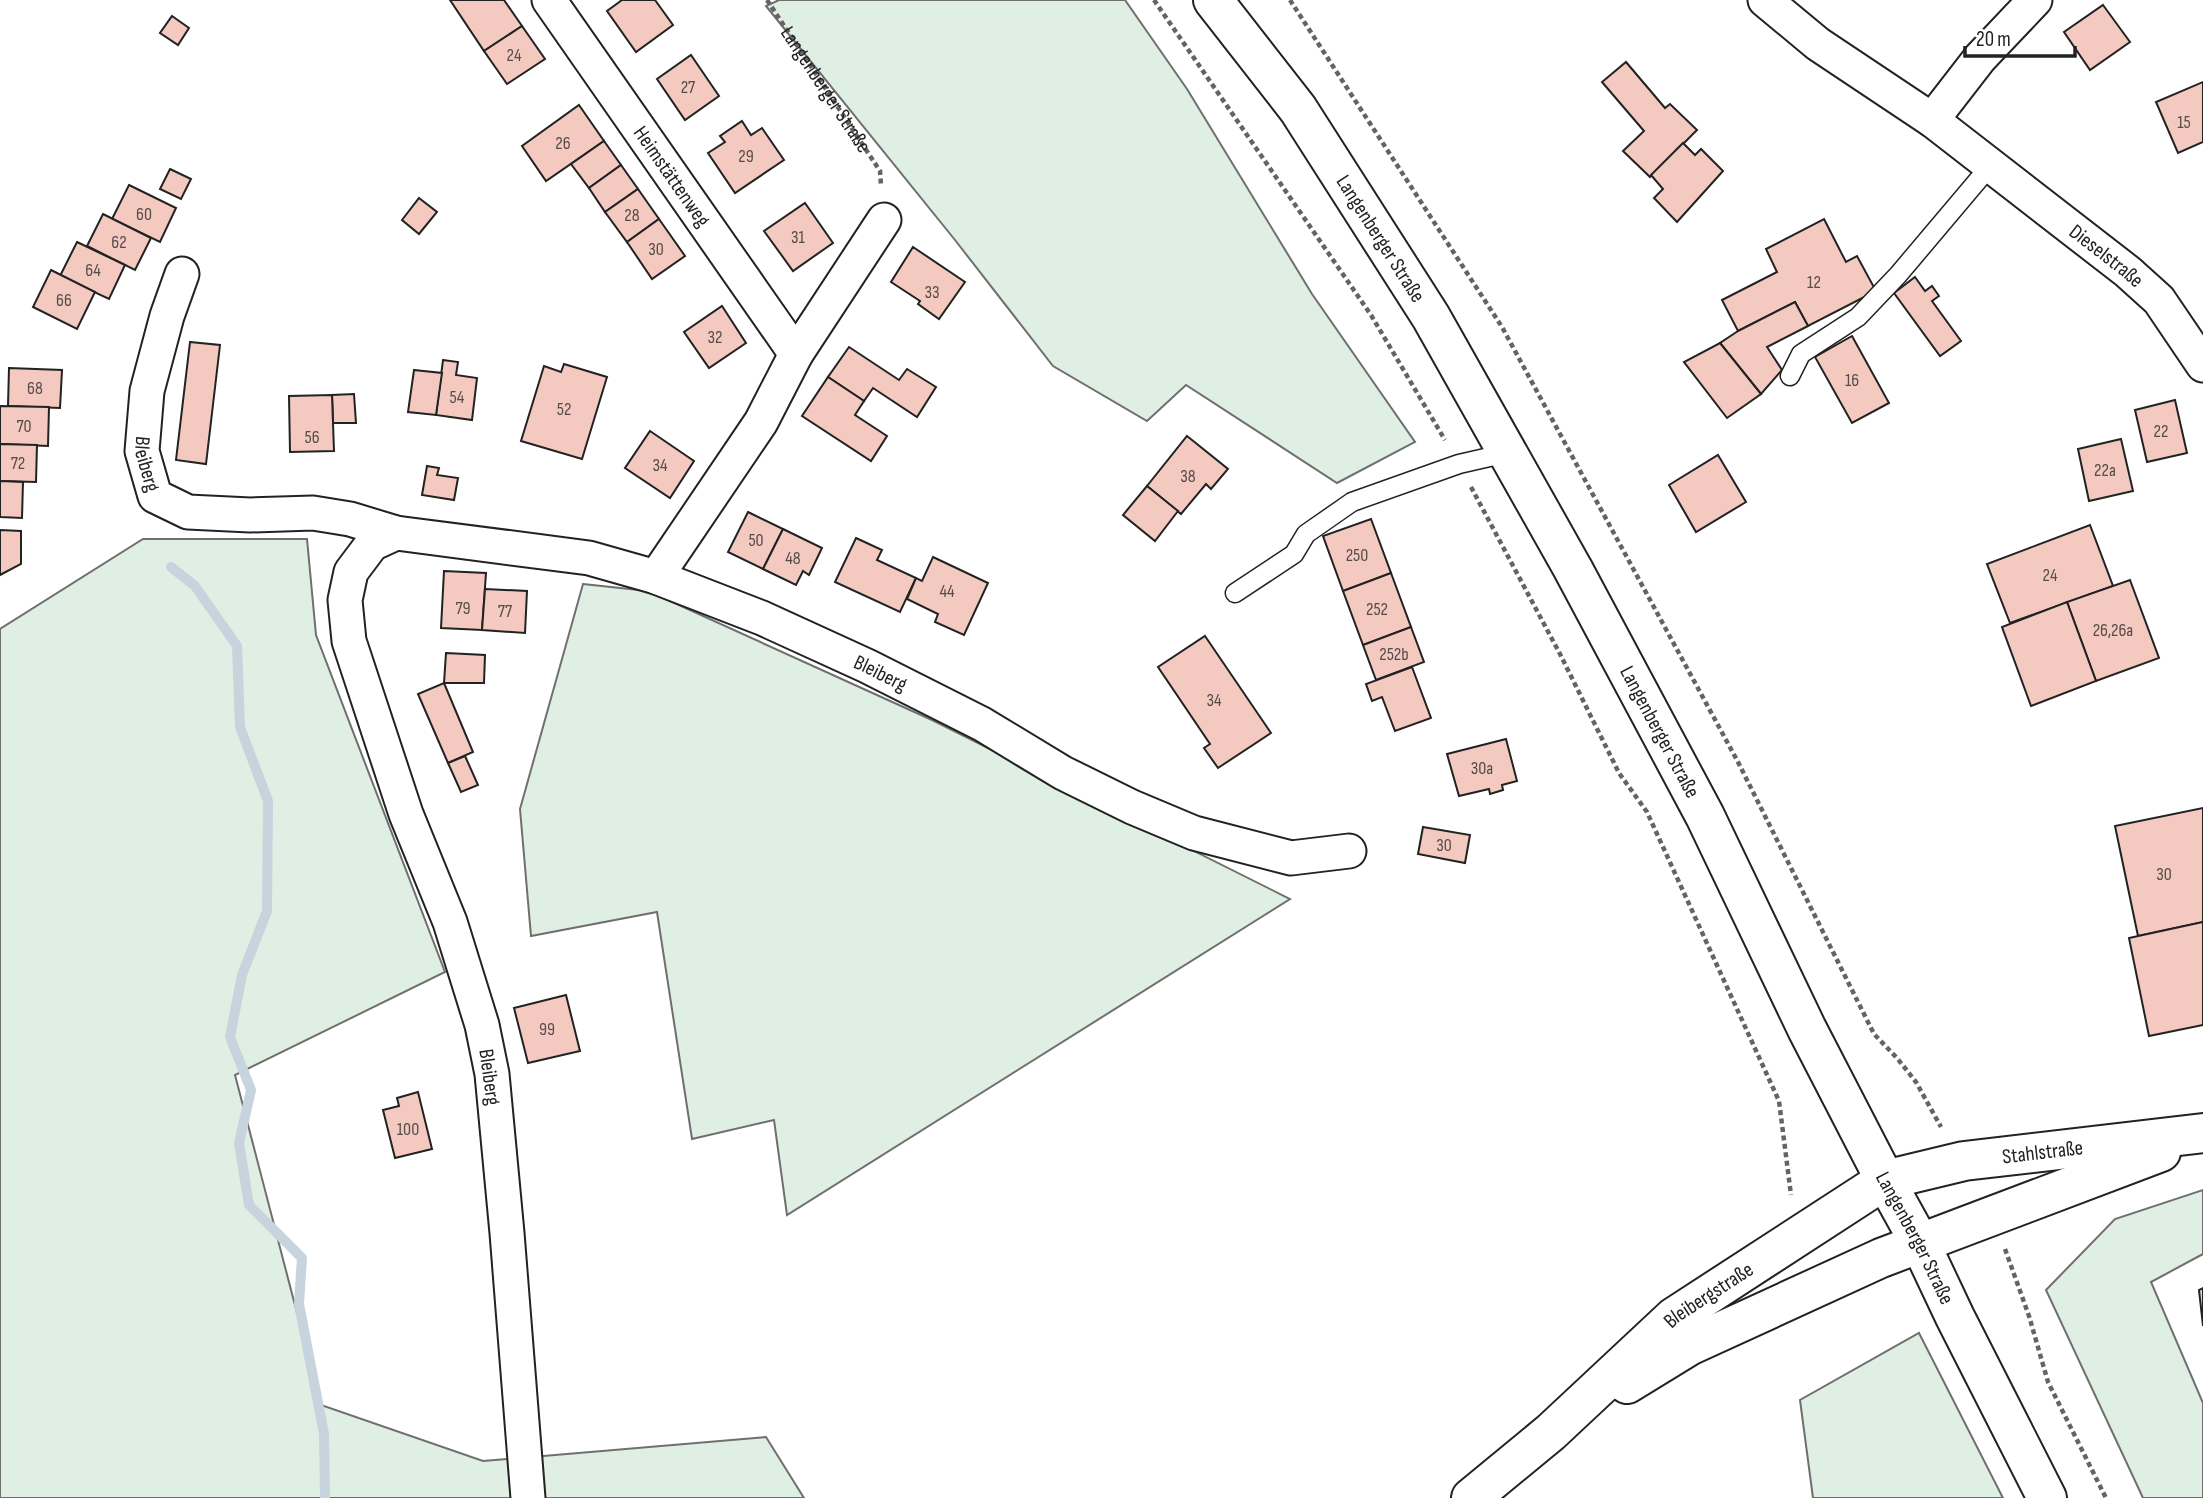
<svg xmlns="http://www.w3.org/2000/svg" width="2203" height="1498" font-family="'Sofia Sans Condensed',sans-serif">
  <style>
    .green { fill: #e0efe3; stroke: #6f6f6f; stroke-width: 2 }
    .lines { fill: none; stroke-linecap: round; stroke-linejoin: round }
    .stream { stroke: #c7d3dd; stroke-width: 10 }
    .building { fill: #f3c9c0; stroke: #222; stroke-width: 2 }
    .lane-casing { stroke: #222; stroke-width: 21 }
    .street-casing { stroke: #222; stroke-width: 37 }
    .secondary-casing { stroke: #222; stroke-width: 42 }
    .path { stroke: #646464; stroke-width: 4.5; stroke-dasharray: 5 3.5; stroke-linecap: butt }
    .lane { stroke: #fff; stroke-width: 18 }
    .street { stroke: #fff; stroke-width: 33 }
    .secondary { stroke: #fff; stroke-width: 38 }
    .labels { text-anchor: middle; stroke-width: 5; stroke-linejoin: round; paint-order: stroke }
    .number-label { font-size: 18px; fill: #564c4a }
    .street-label { font-size: 21px; fill: #222; stroke: #fff }
  </style>
  <rect width="100%" height="100%" fill="#fff"/>
  <g class="green">
    <polygon points="779,0 1125,0 1187,89 1312,294 1415,442 1337,483 1186,385 1147,421 1053,366 955,240 766,6"/>
    <polygon points="143,539 307,539 316,635 445,972 235,1075 321,1405 483,1461 766,1437 804,1498 0,1498 0,629"/>
    <polygon points="583,584 648,591 932,720 1290,899 787,1215 774,1120 692,1139 657,912 531,936 520,809"/>
    <polygon points="2203,1190 2203,1254 2151,1282 2203,1403 2203,1498 2143,1498 2046,1290 2115,1219"/>
    <polygon points="1919,1333 2003,1498 1813,1498 1800,1400"/>
  </g>
  <g class="lines">
    <polyline class="stream" points="171,567 195,586 237,646 240,727 268,801 267,911 242,975 230,1037 251,1090 239,1143 249,1205 302,1258 299,1304 324,1434 325,1498"/>
  </g>
  <g class="building">
    <polygon points="450,0 504,0 522,26 484,51"/>
    <polygon points="622,0 655,0 673,25 636,52 607,11"/>
    <polygon points="2103,5 2130,42 2090,70 2064,32"/>
    <polygon points="172,16 189,28 178,45 160,33"/>
    <polygon points="522,26 545,59 507,84 484,51"/>
    <polygon points="691,55 719,96 685,120 657,79"/>
    <polygon points="1626,62 1665,108 1670,104 1697,130 1650,177 1623,151 1644,131 1602,82"/>
    <polygon points="2203,82 2203,142 2178,153 2156,102"/>
    <polygon points="579,105 604,141 546,181 522,146"/>
    <polygon points="742,121 751,135 762,128 784,160 735,193 708,153 725,142 720,136"/>
    <polygon points="604,141 621,165 589,188 571,164"/>
    <polygon points="1683,143 1695,155 1701,149 1723,171 1677,222 1654,198 1663,189 1651,175"/>
    <polygon points="621,165 638,189 605,212 589,188"/>
    <polygon points="170,169 191,179 181,199 160,189"/>
    <polygon points="129,185 176,208 160,242 112,219"/>
    <polygon points="638,189 659,219 627,242 605,212"/>
    <polygon points="419,198 437,212 419,234 402,220"/>
    <polygon points="805,203 833,243 793,271 764,231"/>
    <polygon points="103,214 151,238 135,270 87,246"/>
    <polygon points="659,219 685,256 652,279 627,242"/>
    <polygon points="1824,219 1846,262 1857,256 1876,291 1808,326 1795,302 1738,331 1722,300 1777,272 1766,249"/>
    <polygon points="77,242 125,265 109,299 60,276"/>
    <polygon points="913,247 965,282 939,319 918,304 920,301 891,282"/>
    <polygon points="51,270 95,292 77,329 33,307"/>
    <polygon points="1915,277 1925,291 1932,286 1939,296 1932,301 1961,341 1940,356 1894,293"/>
    <polygon points="1795,302 1808,326 1767,347 1782,370 1761,394 1720,343 1738,331"/>
    <polygon points="722,306 746,343 709,368 684,332"/>
    <polygon points="1852,336 1889,403 1852,423 1815,357"/>
    <polygon points="190,342 220,345 206,464 176,460"/>
    <polygon points="1720,343 1761,394 1727,418 1684,362"/>
    <polygon points="849,347 899,380 907,369 936,387 917,417 873,388 864,401 828,377"/>
    <polygon points="443,360 458,362 456,375 477,378 472,420 436,415"/>
    <polygon points="564,364 607,377 582,459 521,441 544,366 561,372"/>
    <polygon points="9,368 62,370 60,408 8,406"/>
    <polygon points="414,370 442,373 436,415 408,412"/>
    <polygon points="828,377 864,401 855,415 887,436 871,461 802,416"/>
    <polygon points="354,394 356,423 333,423 332,395"/>
    <polygon points="332,395 334,451 290,452 289,396"/>
    <polygon points="2175,400 2187,453 2147,462 2135,410"/>
    <polygon points="0,406 49,407 48,446 0,444"/>
    <polygon points="650,431 694,461 670,498 625,468"/>
    <polygon points="1187,436 1228,469 1211,489 1206,484 1181,514 1147,486"/>
    <polygon points="2121,439 2133,491 2089,501 2078,449"/>
    <polygon points="0,444 37,445 36,482 0,481"/>
    <polygon points="1718,455 1746,502 1696,532 1669,485"/>
    <polygon points="427,466 439,468 437,475 458,478 454,500 422,495"/>
    <polygon points="0,481 23,482 22,518 0,517"/>
    <polygon points="1147,486 1178,511 1155,541 1123,515"/>
    <polygon points="748,512 783,529 763,569 728,552"/>
    <polygon points="1371,519 1391,573 1343,591 1323,536"/>
    <polygon points="2090,525 2113,586 2010,623 1987,564"/>
    <polygon points="783,529 822,548 809,575 803,571 796,585 763,569"/>
    <polygon points="0,530 21,531 21,564 0,575"/>
    <polygon points="856,538 882,550 877,560 916,578 900,612 835,582"/>
    <polygon points="933,557 988,583 964,635 935,622 938,614 907,599 916,578 922,581"/>
    <polygon points="444,571 486,573 482,630 441,628"/>
    <polygon points="1391,573 1411,627 1363,645 1343,591"/>
    <polygon points="2130,580 2159,658 2096,681 2067,602"/>
    <polygon points="485,589 527,591 525,633 482,630"/>
    <polygon points="2067,602 2096,681 2031,706 2002,627"/>
    <polygon points="1411,627 1424,662 1376,680 1363,645"/>
    <polygon points="1205,636 1271,733 1218,768 1204,748 1210,744 1158,667"/>
    <polygon points="446,653 485,655 484,683 444,683"/>
    <polygon points="1412,667 1431,718 1395,731 1382,697 1372,701 1366,684"/>
    <polygon points="444,683 473,752 448,763 418,694"/>
    <polygon points="1506,739 1517,781 1502,785 1503,790 1490,794 1489,789 1459,796 1447,754"/>
    <polygon points="465,756 478,785 461,792 448,763"/>
    <polygon points="2203,808 2203,922 2138,936 2115,826"/>
    <polygon points="1423,827 1470,835 1465,863 1418,854"/>
    <polygon points="2203,922 2203,1025 2149,1036 2129,938"/>
    <polygon points="566,995 580,1051 528,1063 514,1008"/>
    <polygon points="418,1092 432,1149 395,1158 383,1110 399,1106 397,1098"/>
    <polygon points="2203,1288 2203,1326 2199,1290"/>
  </g>
  <g class="lines">
    <g class="lane-casing">
      <g id="lane">
        <polyline points="1790,376 1801,354 1858,317 1898,275 1990,166"/>
        <polyline points="1235,593 1294,554 1306,534 1352,502 1459,464 1507,453"/>
      </g>
    </g>
    <g class="street-casing">
      <g id="street">
        <path id="s2" d="M 549,0 L 796,354"/>
        <path id="s3" d="M 1765,0 L 1818,44 L 1932,120 L 2128,272 L 2159,300 L 2203,365"/>
        <polyline points="1932,120 1980,58 2035,0"/>
        <path id="s4" d="M 182,274 L 167,316 L 147,391 L 142,451 L 155,496 L 188,512 L 250,515 L 313,513 L 350,519 L 396,533"/>
        <polyline points="656,577 761,422 796,354 884,220"/>
        <path id="s5" d="M 528,1498 L 507,1233 L 492,1074 L 482,1025 L 450,922 L 406,814 L 349,641 L 345,600 L 351,572 L 372,544 L 396,533 L 589,558 L 656,577 L 762,618 L 867,666 L 982,724 L 1063,773 L 1132,807 L 1194,833 L 1291,858 L 1349,851"/>
      </g>
    </g>
    <g class="secondary-casing">
      <g id="secondary">
        <path id="s6" d="M 1213,0 L 1298,109 L 1431,317 L 1573,569 L 1705,816 L 1807,1029 L 1885,1180 L 1921,1245 L 1955,1317 L 2047,1498"/>
        <polyline points="1627,1384 1689,1346 1881,1258 2161,1152"/>
        <path id="s7" d="M 1471,1498 L 1551,1432 L 1674,1317 L 1885,1180 L 1964,1161 L 2203,1133"/>
      </g>
    </g>
    <g class="path">
      <path id="s1" d="M 767,0 L 880,171 L 881,185"/>
      <polyline points="1154,0 1371,315 1445,440"/>
      <polyline points="1290,0 1502,327 1738,762 1874,1034 1897,1058 1916,1082 1941,1127"/>
      <polyline points="1471,487 1560,654 1619,773 1647,812 1779,1101 1791,1195"/>
      <polyline points="2005,1249 2029,1316 2048,1382 2106,1498"/>
    </g>
    <use href="#lane" class="lane"/>
    <use href="#street" class="street"/>
    <use href="#secondary" class="secondary"/>
  </g>
  <g class="labels">
    <g class="number-label">
      <text x="514" y="61">24</text>
      <text x="688" y="93">27</text>
      <text x="2184" y="128">15</text>
      <text x="563" y="149">26</text>
      <text x="746" y="162">29</text>
      <text x="144" y="220">60</text>
      <text x="632" y="221">28</text>
      <text x="798" y="243">31</text>
      <text x="119" y="248">62</text>
      <text x="656" y="255">30</text>
      <text x="93" y="276">64</text>
      <text x="1814" y="288">12</text>
      <text x="932" y="298">33</text>
      <text x="64" y="306">66</text>
      <text x="715" y="343">32</text>
      <text x="1852" y="386">16</text>
      <text x="35" y="394">68</text>
      <text x="457" y="403">54</text>
      <text x="564" y="415">52</text>
      <text x="24" y="432">70</text>
      <text x="2161" y="437">22</text>
      <text x="312" y="443">56</text>
      <text x="18" y="469">72</text>
      <text x="660" y="471">34</text>
      <text x="2105" y="476">22a</text>
      <text x="1188" y="482">38</text>
      <text x="756" y="546">50</text>
      <text x="1357" y="561">250</text>
      <text x="793" y="564">48</text>
      <text x="2050" y="581">24</text>
      <text x="947" y="597">44</text>
      <text x="463" y="614">79</text>
      <text x="1377" y="615">252</text>
      <text x="505" y="617">77</text>
      <text x="2113" y="636">26,26a</text>
      <text x="1394" y="660">252b</text>
      <text x="1214" y="706">34</text>
      <text x="1482" y="774">30a</text>
      <text x="1444" y="851">30</text>
      <text x="2164" y="880">30</text>
      <text x="547" y="1035">99</text>
      <text x="408" y="1135">100</text>
    </g>
    <g class="street-label">
      <text dy="7" stroke="none"><textPath href="#s1" startOffset="107">Langenberger Straße</textPath></text>
      <text dy="7" stroke="none"><textPath href="#s2" startOffset="215">Heimstättenweg</textPath></text>
      <text dy="7" stroke="none"><textPath href="#s6" startOffset="292">Langenberger Straße</textPath></text>
      <text dy="7" stroke="none"><textPath href="#s3" startOffset="427">Dieselstraße</textPath></text>
      <text dy="7" stroke="none"><textPath href="#s4" startOffset="196">Bleiberg</textPath></text>
      <text dy="7" stroke="none"><textPath href="#s5" startOffset="1522">Bleiberg</textPath></text>
      <text dy="7" stroke="none"><textPath href="#s6" startOffset="859">Langenberger Straße</textPath></text>
      <text transform="translate(490 1077) rotate(82)" y="7">Bleiberg</text>
      <text dy="7" stroke="none"><textPath href="#s7" startOffset="684">Stahlstraße</textPath></text>
      <text dy="7" stroke="none"><textPath href="#s6" startOffset="1426">Langenberger Straße</textPath></text>
      <text dy="7" stroke="none"><textPath href="#s7" startOffset="313">Bleibergstraße</textPath></text>
    </g>
  </g>
  <path d="M1965 46v10h110v-10" fill="none" stroke="#222222" stroke-width="3.5"/>
  <text x="1976" y="46" font-size="21" fill="#222222" stroke="#ffffff" stroke-width="5" paint-order="stroke">20 m</text>
</svg>
